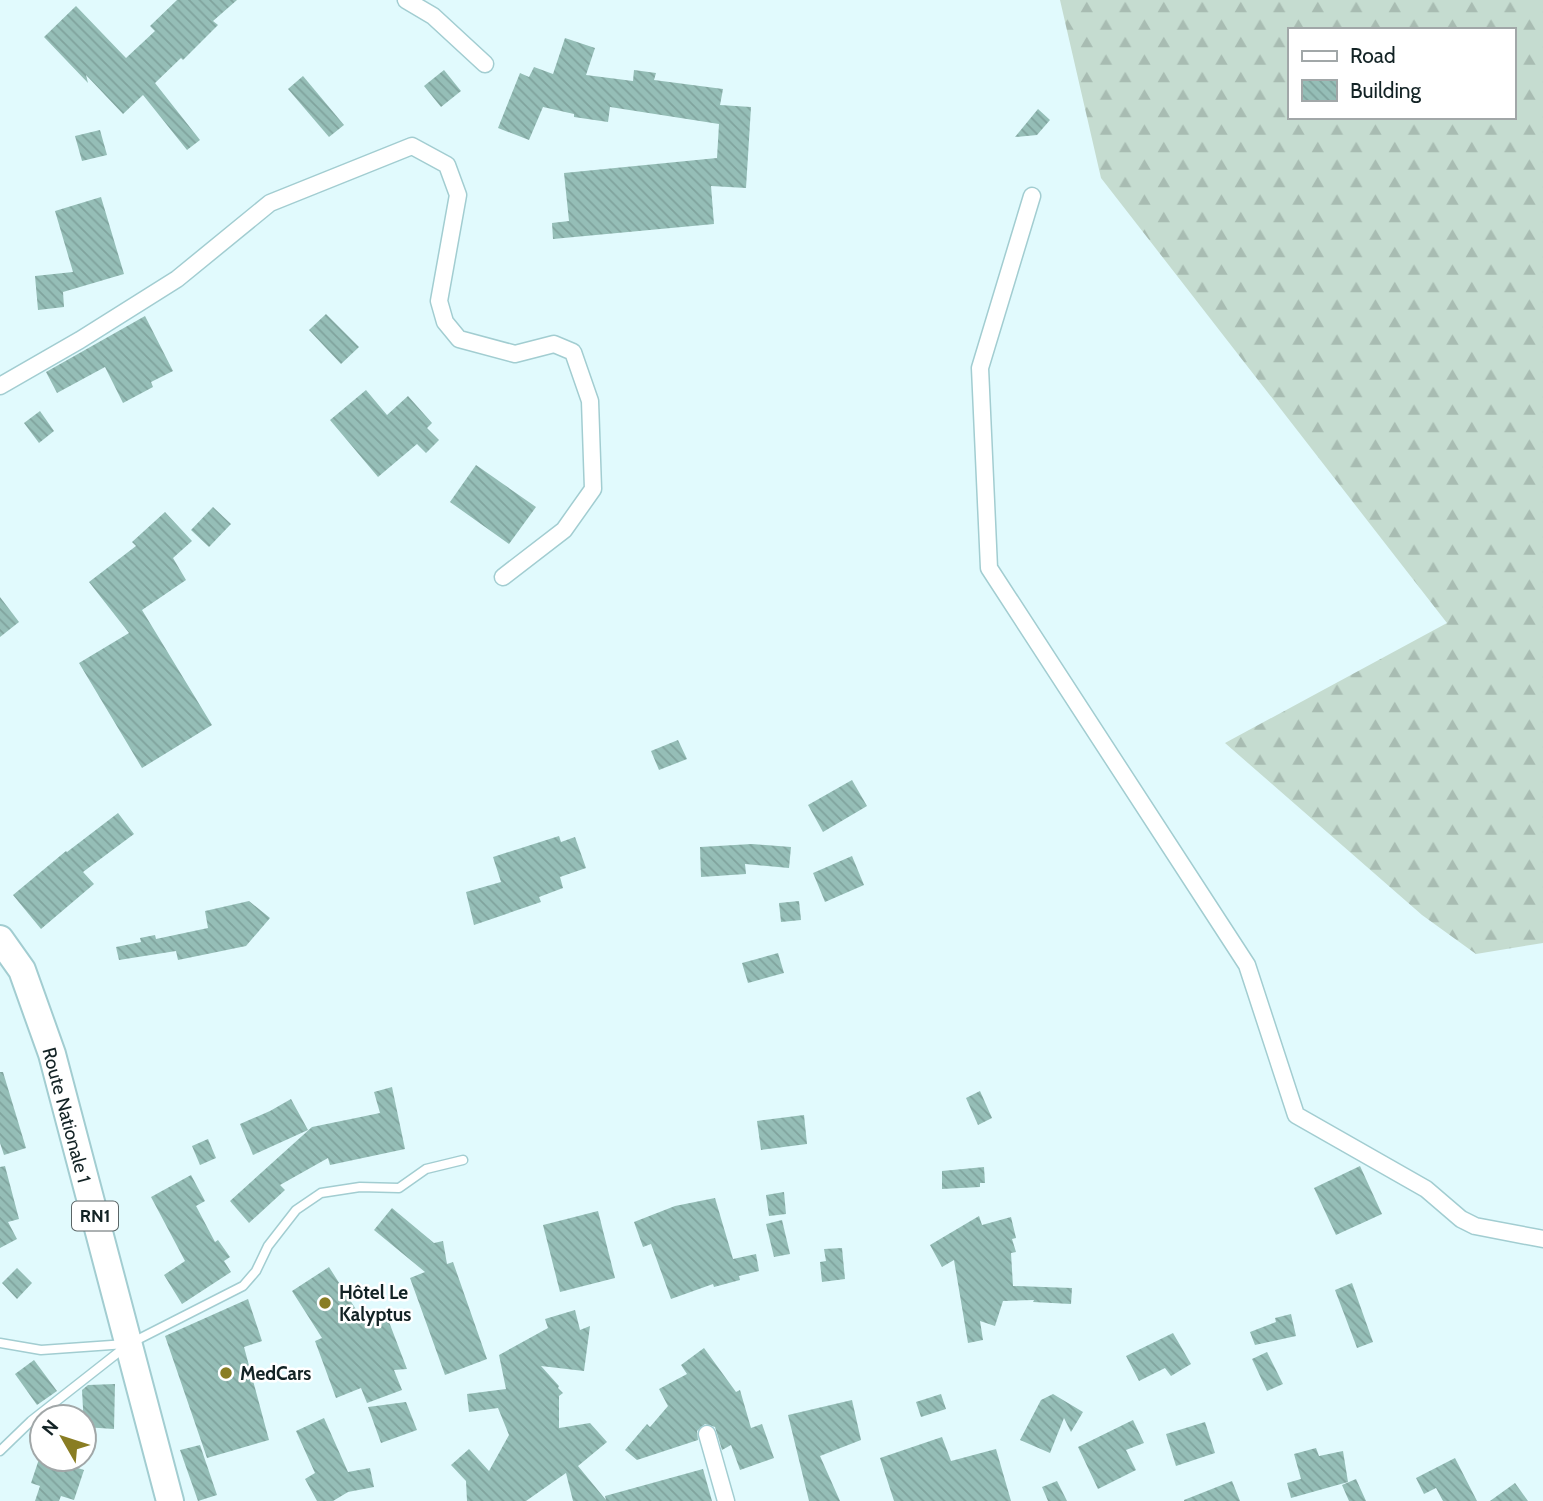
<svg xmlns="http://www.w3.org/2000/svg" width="1543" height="1501" font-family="Cabin,sans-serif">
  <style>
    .forest { fill: url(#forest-firs); fill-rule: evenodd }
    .building { fill: url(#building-back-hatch) }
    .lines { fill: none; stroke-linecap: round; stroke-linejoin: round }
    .lane-casing { stroke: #a2cdd1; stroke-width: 11 }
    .street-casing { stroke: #a2cdd1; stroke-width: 19 }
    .primary-casing { stroke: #a2cdd1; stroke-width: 30 }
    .lane { stroke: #fff; stroke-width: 8 }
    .street { stroke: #fff; stroke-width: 16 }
    .primary { stroke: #fff; stroke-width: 26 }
    .poi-dot { fill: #897d23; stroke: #fff; stroke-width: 2.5 }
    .labels { text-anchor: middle; stroke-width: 5; stroke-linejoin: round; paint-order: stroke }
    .shield { fill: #fff; stroke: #5a6566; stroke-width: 2 }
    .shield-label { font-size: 18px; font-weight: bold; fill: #132325 }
    .street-label { font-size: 19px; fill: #132325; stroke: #fff }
    .poi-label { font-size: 19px; font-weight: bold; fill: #132325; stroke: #fff; text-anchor: start }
  </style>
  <defs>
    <pattern id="forest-firs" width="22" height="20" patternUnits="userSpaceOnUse" patternTransform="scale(1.75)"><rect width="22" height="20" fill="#c5dcd0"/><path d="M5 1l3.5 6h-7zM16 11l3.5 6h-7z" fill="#a8bcb2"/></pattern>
    <pattern id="building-back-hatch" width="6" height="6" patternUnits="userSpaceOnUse" patternTransform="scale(1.75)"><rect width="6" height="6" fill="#95beb7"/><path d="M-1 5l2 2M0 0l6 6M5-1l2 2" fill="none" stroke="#80a39d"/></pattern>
  </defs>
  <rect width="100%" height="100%" fill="#e1fafd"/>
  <path class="forest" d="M 1060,0 L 1543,0 L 1543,943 L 1476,954 L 1422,915 L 1225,743 L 1447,623 L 1101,178 ZM 1289,30 L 1513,30 L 1513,117 L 1289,117 Z"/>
  <g class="building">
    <polygon points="177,0 237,0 213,21 218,25 183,60 181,58 155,83 200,140 187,150 143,95 123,114 86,75 88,83 44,37 76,6 126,58 155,31 150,26"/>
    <polygon points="565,38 595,48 586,75 633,81 634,70 656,73 654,80 723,89 720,105 751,107 746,188 711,186 714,224 553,239 552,223 569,221 564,173 717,158 719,124 610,107 608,122 574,117 574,114 543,107 529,140 498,128 520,73 529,77 534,67 553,74"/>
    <polygon points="444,70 461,91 441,107 424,86"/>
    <polygon points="303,76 344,125 329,137 288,89"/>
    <polygon points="1038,109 1050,120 1037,135 1015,137"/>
    <polygon points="100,130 107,155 82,161 75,136"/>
    <polygon points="101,197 124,274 63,292 64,307 38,310 35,276 73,272 55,211"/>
    <polygon points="326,314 359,347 341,364 309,330"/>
    <polygon points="145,316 173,371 151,382 153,387 123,403 105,367 57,393 46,372"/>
    <polygon points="366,390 387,415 408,396 432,423 427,428 439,440 426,453 417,444 378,477 330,420"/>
    <polygon points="40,411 54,431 39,443 24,423"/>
    <polygon points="476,465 536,507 509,544 450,502"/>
    <polygon points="213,507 231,524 209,547 191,530"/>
    <polygon points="165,512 192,541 173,558 186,580 142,610 212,725 142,768 79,663 129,633 89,582 136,546 132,542"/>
    <polygon points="0,597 19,622 0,637"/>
    <polygon points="678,740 687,759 659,770 651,751"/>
    <polygon points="852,780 867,806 823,832 808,805"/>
    <polygon points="118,813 134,834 83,872 94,884 41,929 13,895 66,851 67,852"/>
    <polygon points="559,836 561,842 575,837 586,868 560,877 563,888 539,897 541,902 474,925 466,892 501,882 493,857"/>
    <polygon points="752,844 791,847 789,868 745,864 746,874 701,877 700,847"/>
    <polygon points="852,856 864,885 825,902 813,873"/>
    <polygon points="249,901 270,918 246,946 178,960 176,951 119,960 116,947 141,942 140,938 155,935 156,939 208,928 205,911"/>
    <polygon points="799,901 801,920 781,922 779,903"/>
    <polygon points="778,953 784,973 748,983 742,963"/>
    <polygon points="0,1072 3,1072 26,1148 4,1155 0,1143"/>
    <polygon points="392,1087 405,1149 330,1165 328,1158 280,1185 285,1190 249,1223 230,1201 312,1127 380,1113 374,1092"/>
    <polygon points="980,1091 992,1118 978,1125 966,1098"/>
    <polygon points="291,1099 308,1130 253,1155 240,1124 270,1111"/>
    <polygon points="804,1115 807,1144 761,1150 757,1121"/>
    <polygon points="208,1139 216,1158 200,1165 192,1146"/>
    <polygon points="5,1166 19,1219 8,1222 17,1239 0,1248 0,1167"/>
    <polygon points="1360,1166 1382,1214 1336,1235 1314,1188"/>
    <polygon points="984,1167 985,1183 980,1183 980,1187 942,1189 942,1171"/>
    <polygon points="191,1175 205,1201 196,1206 215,1242 218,1240 230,1257 224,1261 231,1272 182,1304 164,1275 185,1261 151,1197"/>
    <polygon points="784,1192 786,1214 769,1216 766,1195"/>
    <polygon points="715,1198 733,1259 756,1254 759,1271 739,1276 740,1280 714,1287 713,1284 671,1299 651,1244 643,1247 634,1222 675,1206"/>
    <polygon points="392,1208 434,1243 443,1241 447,1264 453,1262 487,1359 445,1375 410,1278 425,1272 374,1230"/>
    <polygon points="598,1211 615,1278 560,1292 543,1225"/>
    <polygon points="979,1216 982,1225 1011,1217 1016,1238 1012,1239 1016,1252 1011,1253 1013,1286 1072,1288 1071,1304 1033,1302 1034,1300 1003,1301 995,1326 980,1321 983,1340 968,1343 954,1260 942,1267 930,1245"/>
    <polygon points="782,1220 790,1254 774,1257 766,1224"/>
    <polygon points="842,1248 845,1279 822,1282 820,1262 826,1261 824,1249"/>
    <polygon points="329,1267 364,1322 386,1314 407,1369 394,1370 402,1390 367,1403 361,1388 336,1398 315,1341 322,1338 292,1291"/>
    <polygon points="17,1268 32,1283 17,1299 2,1283"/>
    <polygon points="1352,1283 1373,1342 1357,1348 1335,1290"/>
    <polygon points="248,1299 262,1341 244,1347 269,1440 207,1458 165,1336"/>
    <polygon points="575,1310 580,1330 590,1326 584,1371 541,1366 559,1386 558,1388 563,1393 559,1396 559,1428 590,1423 607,1442 578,1466 606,1500 605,1496 703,1469 712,1501 573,1501 566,1473 526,1501 467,1501 466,1481 451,1465 469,1449 489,1471 509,1435 498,1408 469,1412 467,1394 506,1389 499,1355 548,1328 545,1319"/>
    <polygon points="1291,1314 1296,1336 1255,1345 1250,1332 1276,1322 1275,1318"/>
    <polygon points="1173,1333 1191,1364 1171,1376 1165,1368 1139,1381 1126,1356"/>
    <polygon points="704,1348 736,1392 740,1390 751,1428 762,1424 774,1458 740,1470 731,1445 722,1450 715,1427 705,1424 697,1431 698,1440 637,1460 625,1450 647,1424 650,1427 668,1406 659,1389 687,1374 681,1365"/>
    <polygon points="1267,1352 1283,1384 1267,1391 1252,1359"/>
    <polygon points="34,1360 57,1391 37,1405 15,1374"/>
    <polygon points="115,1384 114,1429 84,1427 82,1390 88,1385"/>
    <polygon points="941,1394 946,1409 921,1417 916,1402"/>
    <polygon points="1053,1394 1083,1412 1071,1432 1064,1418 1050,1453 1020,1440 1041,1400"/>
    <polygon points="852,1400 861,1440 820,1456 840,1501 809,1501 788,1415"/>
    <polygon points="406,1402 417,1430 381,1443 368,1407"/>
    <polygon points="324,1418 348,1472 370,1468 374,1487 348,1492 333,1501 317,1501 305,1479 315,1473 296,1431"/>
    <polygon points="1133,1420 1144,1443 1126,1450 1136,1470 1098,1489 1078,1447"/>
    <polygon points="1205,1422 1215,1453 1176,1466 1166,1434"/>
    <polygon points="942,1437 951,1461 996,1449 1011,1501 894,1501 880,1458"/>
    <polygon points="200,1445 217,1495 198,1501 180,1450"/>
    <polygon points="1316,1448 1319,1456 1343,1451 1348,1482 1291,1498 1287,1483 1301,1479 1294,1454"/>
    <polygon points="40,1456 42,1459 50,1459 84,1470 74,1500 61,1496 59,1501 35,1501 40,1486 31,1483"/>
    <polygon points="1455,1458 1477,1501 1443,1501 1436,1488 1424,1494 1416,1478"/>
    <polygon points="1356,1479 1366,1501 1349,1501 1342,1485"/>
    <polygon points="1057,1481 1067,1501 1048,1501 1042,1487"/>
    <polygon points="1232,1481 1240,1501 1184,1501 1184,1500"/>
    <polygon points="1515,1483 1528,1501 1490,1501"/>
  </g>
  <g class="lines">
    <g class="lane-casing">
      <g id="lane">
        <polyline points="0,1343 41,1350 126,1344"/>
        <polyline points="0,1451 31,1421 129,1344 243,1286 256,1271 268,1246 296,1210 321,1193 360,1187 399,1188 426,1169 463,1160"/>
      </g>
    </g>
    <g class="street-casing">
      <g id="street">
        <polyline points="406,0 433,16 485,64"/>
        <polyline points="1032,196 980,368 989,568 1247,965 1296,1115 1426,1189 1461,1219 1475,1226 1543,1239"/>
        <polyline points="0,386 80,340 177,279 270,203 412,146 447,165 458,195 439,301 445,322 459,339 515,354 554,344 573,352 590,401 593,489 564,530 503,577"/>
        <polyline points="707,1434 726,1501"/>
      </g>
    </g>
    <g class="primary-casing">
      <polyline id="primary" points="0,939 22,970 52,1054 170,1501"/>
    </g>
    <use href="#lane" class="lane"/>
    <use href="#street" class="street"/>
    <use href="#primary" class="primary"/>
  </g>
  <g class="poi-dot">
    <circle cx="325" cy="1303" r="7"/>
    <circle cx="226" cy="1373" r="7"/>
  </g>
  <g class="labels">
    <rect class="shield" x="72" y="1201.5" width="46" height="29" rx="5"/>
    <g class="shield-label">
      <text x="95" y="1222">RN1</text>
    </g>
    <g class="street-label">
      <text transform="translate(67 1115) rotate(75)" y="7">Route Nationale 1</text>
    </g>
    <g class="poi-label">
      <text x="339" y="1299">Hôtel Le<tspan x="339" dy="22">Kalyptus</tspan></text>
      <text x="240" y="1380">MedCars</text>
    </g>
  </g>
  <rect x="1288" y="28" width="228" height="91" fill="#ffffff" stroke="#a1a7a8" stroke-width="2"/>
  <rect x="1302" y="51" width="35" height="10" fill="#ffffff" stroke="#a1a7a8" stroke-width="2"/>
  <text x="1350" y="63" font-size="21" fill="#132325">Road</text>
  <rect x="1302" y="80" width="35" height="21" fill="url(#building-back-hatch)" stroke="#a1a7a8" stroke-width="2"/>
  <text x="1350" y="98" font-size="21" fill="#132325">Building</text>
  <g transform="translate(63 1438) rotate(309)"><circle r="33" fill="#ffffff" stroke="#a1a7a8" stroke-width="2"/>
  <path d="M0-5L12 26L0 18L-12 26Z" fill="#897d23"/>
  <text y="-10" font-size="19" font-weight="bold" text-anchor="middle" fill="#132325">N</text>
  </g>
</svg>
